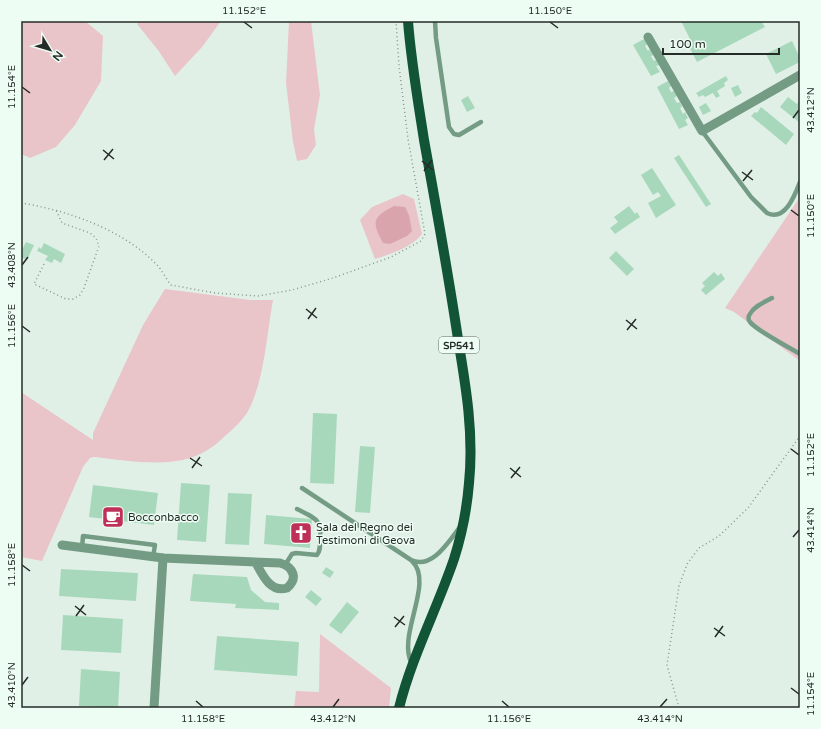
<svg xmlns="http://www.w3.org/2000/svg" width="821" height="729" font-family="'Varela Round',sans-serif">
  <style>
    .green { fill: #e9c5ca }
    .water { fill: #d9a4ac }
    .building { fill: #a8d8bc }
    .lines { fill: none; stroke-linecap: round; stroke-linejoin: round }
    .path { stroke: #8a948d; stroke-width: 1.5; stroke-dasharray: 1 3; stroke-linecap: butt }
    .lane { stroke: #749c84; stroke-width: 4.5 }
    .street { stroke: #749c84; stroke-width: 9 }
    .primary { stroke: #115536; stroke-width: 10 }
    .ticks { fill: none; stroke: #252b27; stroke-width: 1.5 }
    .labels { text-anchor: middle; stroke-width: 3; stroke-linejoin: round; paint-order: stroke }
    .shield { fill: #eefdf4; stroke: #616a64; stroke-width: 1 }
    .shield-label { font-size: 10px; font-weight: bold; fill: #252b27 }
    .poi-label { font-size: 11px; fill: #252b27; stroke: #eefdf4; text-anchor: start }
    .neatline { fill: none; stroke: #252b27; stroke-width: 1.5 }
    .ticks-label { font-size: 10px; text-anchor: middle; fill: #252b27 }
  </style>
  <rect width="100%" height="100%" fill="#e1f0e6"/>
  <g class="green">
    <polygon points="21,21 85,21 103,36 101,81 75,125 56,147 30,158 21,154"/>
    <polygon points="139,21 221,21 202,47 175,76 158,50 137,24"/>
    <polygon points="289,21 311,21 320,95 314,129 316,145 307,159 297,161 293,142 286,83"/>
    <path d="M 403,194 L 414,199 L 422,234 C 412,247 391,254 375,259 L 360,220 L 372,207 Z"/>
    <polygon points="800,197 800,361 734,312 725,308"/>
    <path d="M 165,289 L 250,300 L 273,300 C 267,333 264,384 247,413 C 241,422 232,430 224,437 C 211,450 194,459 176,461 C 149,465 121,460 94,457 L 90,458 L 83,467 L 42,561 L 21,557 L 21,392 L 93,440 L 93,433 L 143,325 Z"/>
    <polygon points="320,634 391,688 389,708 294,708 296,691 319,692"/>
  </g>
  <path class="water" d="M 394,206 L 405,207 L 409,215 L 412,231 L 407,236 L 390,244 L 383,243 C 371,221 373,217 394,206 Z"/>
  <g class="building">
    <polygon points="681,21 761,21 765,27 697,62 687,43 691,41"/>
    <polygon points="644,39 648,44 645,46 648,51 650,49 654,55 651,56 654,61 657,59 660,65 656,66 660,72 651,76 633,45"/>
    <polygon points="792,41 800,58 800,62 776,74 766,54"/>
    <polygon points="726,76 728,80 724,83 725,86 717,91 720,96 716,98 713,93 705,97 703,95 699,97 696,93"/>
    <polygon points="668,81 671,86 669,88 671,92 674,91 677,96 674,98 677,103 680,102 682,107 680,108 683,114 685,112 688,118 685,120 688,125 679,129 657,87"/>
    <polygon points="738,85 742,93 735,97 731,88"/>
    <polygon points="468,96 475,108 467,112 461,100"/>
    <polygon points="788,97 797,104 800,100 800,123 780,107"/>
    <polygon points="706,103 711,111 703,115 699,107"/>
    <polygon points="761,107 794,134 786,145 751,116 755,112 757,113"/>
    <polygon points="679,155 711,204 706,207 674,158"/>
    <polygon points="652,168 676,205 656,218 648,203 661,196 658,192 653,195 641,175"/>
    <polygon points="629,206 635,214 637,212 640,217 615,234 610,228 618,222 614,217"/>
    <polygon points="26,242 34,245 27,260 21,257 21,252"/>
    <polygon points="44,243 65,254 61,263 54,259 52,263 45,260 48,256 37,251 39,247 41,249"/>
    <polygon points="616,251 634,269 627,276 609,258"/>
    <polygon points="714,272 718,276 721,273 725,279 706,295 701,290 705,286 702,283"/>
    <polygon points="313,413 337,414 334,484 310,483"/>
    <polygon points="360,446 375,447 370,513 355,512"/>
    <polygon points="181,483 210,485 206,542 177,540"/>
    <polygon points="93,485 158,493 154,525 89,517"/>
    <polygon points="228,493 252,494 249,545 225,544"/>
    <polygon points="266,515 312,519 310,548 264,544"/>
    <polygon points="326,567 334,572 330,578 322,573"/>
    <polygon points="61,569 138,573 136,601 59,596"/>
    <polygon points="193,574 247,577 251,590 265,602 279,603 279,610 235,608 236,604 190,601"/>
    <polygon points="311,590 322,599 316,606 305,597"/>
    <polygon points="347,602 359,612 341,634 329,625"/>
    <polygon points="63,615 123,619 121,653 61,650"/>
    <polygon points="217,636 299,642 297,676 214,670"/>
    <polygon points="81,669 120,672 118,708 79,706"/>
  </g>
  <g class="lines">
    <g class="path">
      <path d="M 21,203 C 67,210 124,230 157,265 C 162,270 166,279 171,285 L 215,293 L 258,296 L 292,290 L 333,278 L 391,257 L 421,241 L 425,234 L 408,139 L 399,66 L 396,21"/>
      <polyline points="44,264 34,284 66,299 73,299 80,295 84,288 99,246 96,238 90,233 62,223 56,210"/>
      <polyline points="679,708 667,665 679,586 687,564 699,548 719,536 748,508 800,436"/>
    </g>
    <g class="lane">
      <polyline points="435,21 436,38 449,127 454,134 459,135 481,122"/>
      <path d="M 702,131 L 751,197 L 767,213 C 785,222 795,195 800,182"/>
      <path d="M 772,298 C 765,302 754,306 750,314 C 748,316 748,320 750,322 C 757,331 789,347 800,354"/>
      <path d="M 302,488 L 411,560 C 432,570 449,541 460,527"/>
      <polyline points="82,548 83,536 155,545 153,557"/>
      <path d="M 285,565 L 292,554 L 296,553 L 317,555 C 320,551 320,548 320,543 C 322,519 317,519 297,509"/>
      <path d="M 412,664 C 396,636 435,583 412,561"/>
    </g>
    <g class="street">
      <polyline points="648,37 702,131 800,75"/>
      <path d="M 62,545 L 163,558 L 280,563 C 294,567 298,579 287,588 C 270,593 262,574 256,563"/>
      <polyline points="154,708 163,558"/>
    </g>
    <path class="primary" d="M 399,708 C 412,656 437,609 454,559 C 462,534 467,508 469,483 C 474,434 466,387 458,339 C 448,272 436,206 424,140 C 418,101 411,61 408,21"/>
  </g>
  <path class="ticks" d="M 244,22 L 252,28M 550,22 L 558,28M 22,87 L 30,93M 793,118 L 799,110M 103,150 L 114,159M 104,160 L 113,149M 422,161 L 433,170M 424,171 L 432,160M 742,172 L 753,180M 743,181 L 752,170M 791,210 L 799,216M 22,265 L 28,257M 306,309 L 317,318M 308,319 L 316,308M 626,320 L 637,329M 22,326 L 30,332M 627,330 L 636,319M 791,449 L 799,455M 190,458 L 202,466M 192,468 L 200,457M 510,468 L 521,477M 511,478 L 520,467M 793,537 L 799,530M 22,565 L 30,571M 75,606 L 86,615M 76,616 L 84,605M 394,617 L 405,625M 395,627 L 404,616M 714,628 L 725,636M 715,637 L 723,626M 22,685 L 28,677M 791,688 L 799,694M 196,701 L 203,707M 502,701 L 509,707M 333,707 L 339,699M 660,707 L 667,699"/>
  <defs>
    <g id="cafe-square" transform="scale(1.15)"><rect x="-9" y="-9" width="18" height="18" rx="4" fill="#bf3059" stroke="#eefdf4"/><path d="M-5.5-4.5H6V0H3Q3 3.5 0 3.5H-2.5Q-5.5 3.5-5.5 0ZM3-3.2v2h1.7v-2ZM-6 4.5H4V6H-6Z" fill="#fff"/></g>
    <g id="church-square" transform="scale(1.15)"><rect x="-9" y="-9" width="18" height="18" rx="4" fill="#bf3059" stroke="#eefdf4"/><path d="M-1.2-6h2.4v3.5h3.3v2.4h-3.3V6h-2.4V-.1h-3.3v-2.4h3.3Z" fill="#fff"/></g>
  </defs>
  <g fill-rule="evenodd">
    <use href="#cafe-square" x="113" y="517"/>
    <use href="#church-square" x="301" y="533"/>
  </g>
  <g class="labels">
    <rect class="shield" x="439" y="337" width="40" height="16" rx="3"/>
    <g class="shield-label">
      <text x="459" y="349">SP541</text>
    </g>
    <g class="poi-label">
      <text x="128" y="521">Bocconbacco</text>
      <text x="316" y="531">Sala del Regno dei<tspan x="316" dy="13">Testimoni di Geova</tspan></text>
    </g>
  </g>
  <rect width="821" height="729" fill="none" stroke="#eefdf4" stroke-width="44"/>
  <g transform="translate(50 50) rotate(128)" stroke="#eefdf4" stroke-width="3" paint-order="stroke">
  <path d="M0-3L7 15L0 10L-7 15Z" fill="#252b27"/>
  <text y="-6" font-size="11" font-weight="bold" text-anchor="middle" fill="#252b27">N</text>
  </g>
  <path d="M663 48v6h116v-6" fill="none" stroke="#252b27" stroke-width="2"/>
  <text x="669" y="48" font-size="12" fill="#252b27" stroke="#eefdf4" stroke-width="3" paint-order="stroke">100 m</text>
  <rect x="22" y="22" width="777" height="685" class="neatline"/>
  <g class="ticks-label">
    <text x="244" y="14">11.152°E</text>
    <text x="550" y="14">11.150°E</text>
    <text transform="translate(11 87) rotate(-90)" y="4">11.154°E</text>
    <text transform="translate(810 110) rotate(-90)" y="4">43.412°N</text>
    <text transform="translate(810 216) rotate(-90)" y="4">11.150°E</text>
    <text transform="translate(11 265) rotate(-90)" y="4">43.408°N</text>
    <text transform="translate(11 326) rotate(-90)" y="4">11.156°E</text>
    <text transform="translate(810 455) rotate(-90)" y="4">11.152°E</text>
    <text transform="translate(810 530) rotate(-90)" y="4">43.414°N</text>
    <text transform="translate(11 565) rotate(-90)" y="4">11.158°E</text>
    <text transform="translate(11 685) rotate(-90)" y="4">43.410°N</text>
    <text transform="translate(810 694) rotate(-90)" y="4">11.154°E</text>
    <text x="203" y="722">11.158°E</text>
    <text x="333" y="722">43.412°N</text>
    <text x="509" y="722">11.156°E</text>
    <text x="660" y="722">43.414°N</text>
  </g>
</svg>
